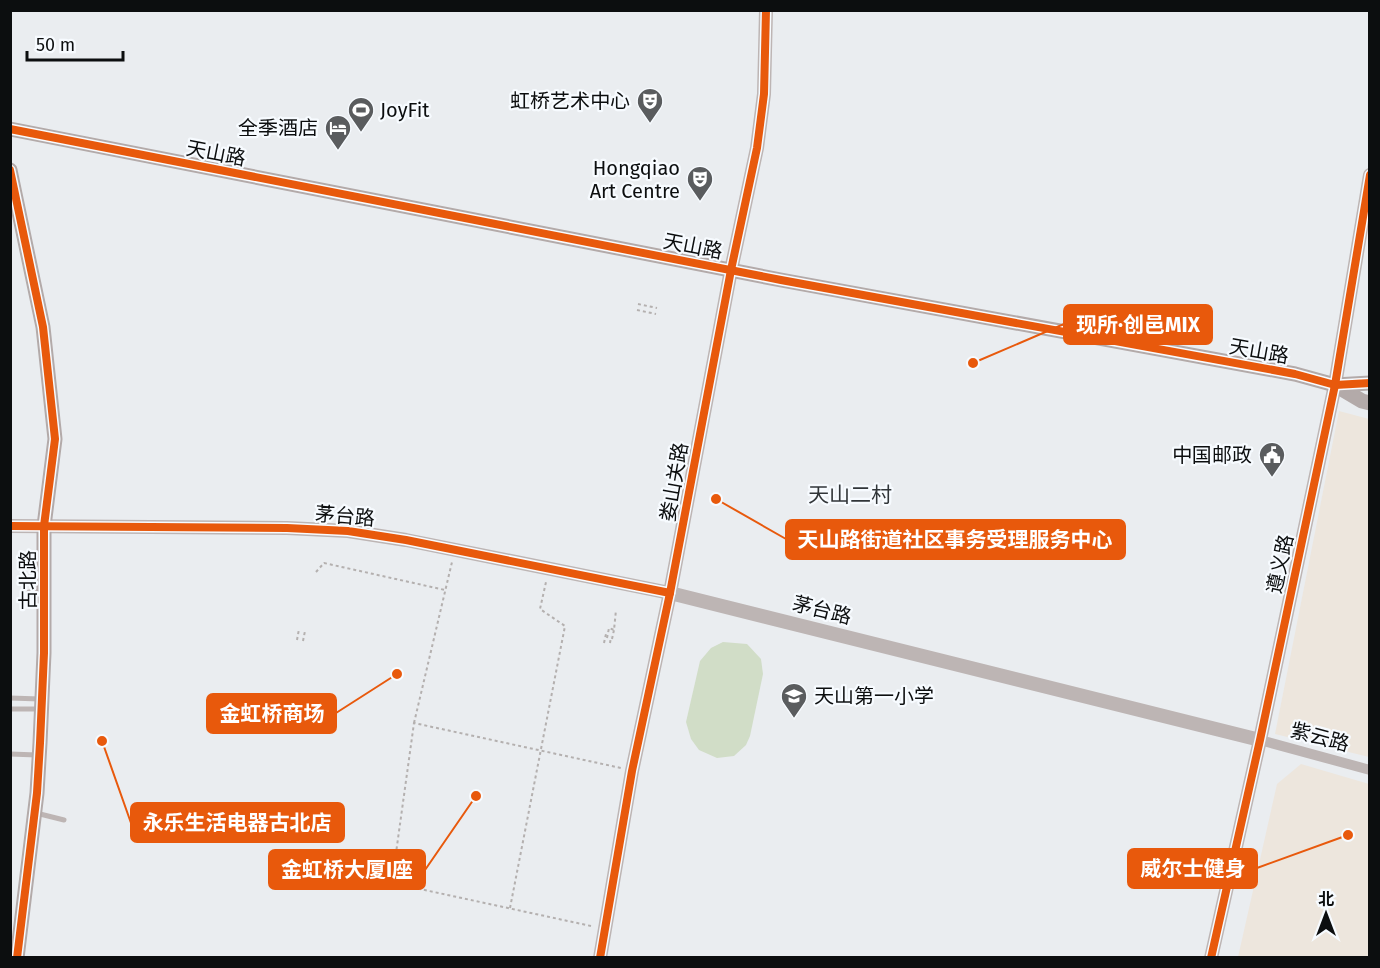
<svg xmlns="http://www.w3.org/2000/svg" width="1380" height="968" font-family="'Fira Sans','Noto Sans SC',sans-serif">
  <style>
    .commercial { fill: #ede6dd }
    .green { fill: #d1ddc7 }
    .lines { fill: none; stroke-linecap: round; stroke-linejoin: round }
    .path { stroke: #b4b0af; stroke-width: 2; stroke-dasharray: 3 3; stroke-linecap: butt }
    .service { stroke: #bdb5b4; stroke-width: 5 }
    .minor { stroke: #bdb5b4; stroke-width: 10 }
    .tertiary { stroke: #bdb5b4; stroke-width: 14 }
    .secondary { stroke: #b3aaa9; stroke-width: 15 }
    .cycleway-casing { stroke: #f7fbff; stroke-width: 11 }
    .cycleway { stroke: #e8590c; stroke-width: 8 }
    .labels { text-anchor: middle; stroke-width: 4.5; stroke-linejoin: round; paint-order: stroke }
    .poi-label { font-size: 20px; fill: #0c0e0f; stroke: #f7fbff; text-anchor: end }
    .street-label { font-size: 20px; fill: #0c0e0f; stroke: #f7fbff }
    .neighbourhood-label { font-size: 21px; fill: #313538; stroke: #f7fbff }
    .leader { fill: none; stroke: #e8590c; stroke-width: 2 }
    .callout-dot { fill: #e8590c; stroke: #f7fbff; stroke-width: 2 }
    .callout { fill: #e8590c; stroke: #e8590c; stroke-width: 2 }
    .callout-label { font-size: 21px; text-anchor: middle; font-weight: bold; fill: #fff }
  </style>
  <rect width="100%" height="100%" fill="#eaedf0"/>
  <g class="commercial">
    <polygon points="1339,411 1369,419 1369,757 1275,734"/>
    <polygon points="1301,764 1369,784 1369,957 1238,957 1277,784"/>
  </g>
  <polygon class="green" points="723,642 747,644 761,659 763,674 750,736 746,745 734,756 717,758 699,750 691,739 686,722 700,661 711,648"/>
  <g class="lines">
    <g class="path">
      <polyline points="638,304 657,308"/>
      <polyline points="637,310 656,314"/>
      <polyline points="316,572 324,563 445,590"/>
      <polyline points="607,638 609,628 614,630 616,610"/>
      <polyline points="612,639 614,630"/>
      <polyline points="297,640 299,629"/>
      <polyline points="303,641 305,631"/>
      <polyline points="604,643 606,634"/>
      <polyline points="610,643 611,637"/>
      <polyline points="414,723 452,562"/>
      <polyline points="510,908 565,626 540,609 546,582"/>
      <polyline points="591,926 420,889 396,853 414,723 621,768"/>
    </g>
    <g class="service">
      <polyline points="29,592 43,591"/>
      <polyline points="10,698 40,699"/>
      <polyline points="10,709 39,709"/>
      <polyline points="10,754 37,755"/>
      <polyline points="36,813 64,820"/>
    </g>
    <polyline class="minor" points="1260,740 1370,770"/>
    <g class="tertiary">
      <polyline points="10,526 287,528 348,531 406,540 670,593 1260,740"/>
      <polyline points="600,958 632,771 670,593 731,270 757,148 764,94 766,10"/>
      <polyline points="1211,958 1260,740 1335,385 1370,175"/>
    </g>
    <g class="secondary">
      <polyline points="10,129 781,280 1295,374 1335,385 1362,401 1370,403"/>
      <polyline points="10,170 43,327 55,439 44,526 44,653 40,743 37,793 17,958"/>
      <polyline points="1335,385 1370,383"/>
    </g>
    <g class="cycleway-casing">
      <g id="cycleway">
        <polyline points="10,129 781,280 1295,374 1335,385 1370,383"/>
        <polyline points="10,170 43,327 55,439 44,526 44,653 40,743 37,793 17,958"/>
        <polyline points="10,526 287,528 348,531 406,540 670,593"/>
        <polyline points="600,958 632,771 670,593 731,270 757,148 764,94 766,10"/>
        <polyline points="1211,958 1260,740 1335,385 1370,175"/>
      </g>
    </g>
    <use href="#cycleway" class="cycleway"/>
  </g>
  <defs>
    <g id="theatre-pin" transform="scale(1.35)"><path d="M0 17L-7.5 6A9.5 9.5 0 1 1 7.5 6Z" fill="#5a5c5e" stroke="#f7fbff"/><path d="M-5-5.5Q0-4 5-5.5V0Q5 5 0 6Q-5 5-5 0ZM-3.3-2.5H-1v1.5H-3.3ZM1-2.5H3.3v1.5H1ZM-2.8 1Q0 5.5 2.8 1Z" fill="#fff"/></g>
    <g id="stadium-pin" transform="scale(1.35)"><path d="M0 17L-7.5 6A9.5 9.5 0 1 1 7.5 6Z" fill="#5a5c5e" stroke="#f7fbff"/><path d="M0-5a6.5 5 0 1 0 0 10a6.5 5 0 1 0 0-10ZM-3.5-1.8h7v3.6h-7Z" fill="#fff"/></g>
    <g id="hotel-pin" transform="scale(1.35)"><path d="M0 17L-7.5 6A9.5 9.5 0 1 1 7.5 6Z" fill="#5a5c5e" stroke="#f7fbff"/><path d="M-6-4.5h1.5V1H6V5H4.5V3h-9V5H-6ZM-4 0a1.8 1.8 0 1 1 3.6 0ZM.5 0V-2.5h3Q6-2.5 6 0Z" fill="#fff"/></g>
    <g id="civic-pin" transform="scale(1.35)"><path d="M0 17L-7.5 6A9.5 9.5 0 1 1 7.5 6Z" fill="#5a5c5e" stroke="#f7fbff"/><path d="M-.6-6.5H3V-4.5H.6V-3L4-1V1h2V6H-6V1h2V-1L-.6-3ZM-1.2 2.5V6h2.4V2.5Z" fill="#fff"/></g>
    <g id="school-pin" transform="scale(1.35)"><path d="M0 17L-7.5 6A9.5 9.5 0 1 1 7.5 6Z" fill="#5a5c5e" stroke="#f7fbff"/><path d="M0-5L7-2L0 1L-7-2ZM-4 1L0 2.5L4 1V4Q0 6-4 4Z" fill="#fff"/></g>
  </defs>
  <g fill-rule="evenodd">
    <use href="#theatre-pin" x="650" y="101"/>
    <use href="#stadium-pin" x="361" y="110"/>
    <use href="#hotel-pin" x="338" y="128"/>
    <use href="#theatre-pin" x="700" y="179"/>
    <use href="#civic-pin" x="1272" y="455"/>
    <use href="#school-pin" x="794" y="696"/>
  </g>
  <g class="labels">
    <g class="poi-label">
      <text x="630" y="108">虹桥艺术中心</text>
      <text x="380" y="117" text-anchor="start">JoyFit</text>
      <text x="318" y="135">全季酒店</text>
      <text x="680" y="175">Hongqiao<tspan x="680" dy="23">Art Centre</tspan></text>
      <text x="1252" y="462">中国邮政</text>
      <text x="814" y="703" text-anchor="start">天山第一小学</text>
    </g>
    <g class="street-label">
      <text transform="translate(216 153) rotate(11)" y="7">天山路</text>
      <text transform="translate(693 246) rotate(11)" y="7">天山路</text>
      <text transform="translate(1259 351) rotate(10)" y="7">天山路</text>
      <text transform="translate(674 482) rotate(-80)" y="7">娄山关路</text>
      <text transform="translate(345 516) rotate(5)" y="7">茅台路</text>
      <text transform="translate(1280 564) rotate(-78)" y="7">遵义路</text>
      <text transform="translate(28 580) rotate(-90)" y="7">古北路</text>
      <text transform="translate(822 610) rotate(14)" y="7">茅台路</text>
      <text transform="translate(1320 737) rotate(15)" y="7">紫云路</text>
    </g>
    <g class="neighbourhood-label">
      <text x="850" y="502">天山二村</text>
    </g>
  </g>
  <path class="leader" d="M973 363L1064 324M716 499L786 539M397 674L336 713M102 741L131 823M1348 835L1257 868M476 796L425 870"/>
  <g class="callout-dot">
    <circle cx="973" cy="363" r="6"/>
    <circle cx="716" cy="499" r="6"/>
    <circle cx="397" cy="674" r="6"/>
    <circle cx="102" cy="741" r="6"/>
    <circle cx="1348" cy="835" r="6"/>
    <circle cx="476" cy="796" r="6"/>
  </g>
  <g class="callout">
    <rect x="1064" y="305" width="148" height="39" rx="6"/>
    <rect x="786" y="520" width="339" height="39" rx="6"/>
    <rect x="207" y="694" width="129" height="39" rx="6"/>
    <rect x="131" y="803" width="213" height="39" rx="6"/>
    <rect x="1128" y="849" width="129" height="39" rx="6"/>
    <rect x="269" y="850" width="156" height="39" rx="6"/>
  </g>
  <g class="callout-label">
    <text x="1138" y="332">现所·创邑MIX</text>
    <text x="955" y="547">天山路街道社区事务受理服务中心</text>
    <text x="272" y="721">金虹桥商场</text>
    <text x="237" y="830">永乐生活电器古北店</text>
    <text x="1193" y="876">威尔士健身</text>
    <text x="347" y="877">金虹桥大厦I座</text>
  </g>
  <rect width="1380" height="968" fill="none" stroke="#0c0e0f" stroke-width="24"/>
  <g transform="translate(1326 914)" stroke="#f7fbff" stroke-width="4.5" paint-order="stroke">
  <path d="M0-4.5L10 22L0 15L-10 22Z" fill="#0c0e0f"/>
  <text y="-9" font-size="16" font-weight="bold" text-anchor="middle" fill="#0c0e0f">北</text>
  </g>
  <path d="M27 51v9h96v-9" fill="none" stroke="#0c0e0f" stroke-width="3"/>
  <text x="36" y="51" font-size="18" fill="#0c0e0f" stroke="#f7fbff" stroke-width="4.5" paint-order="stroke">50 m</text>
</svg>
